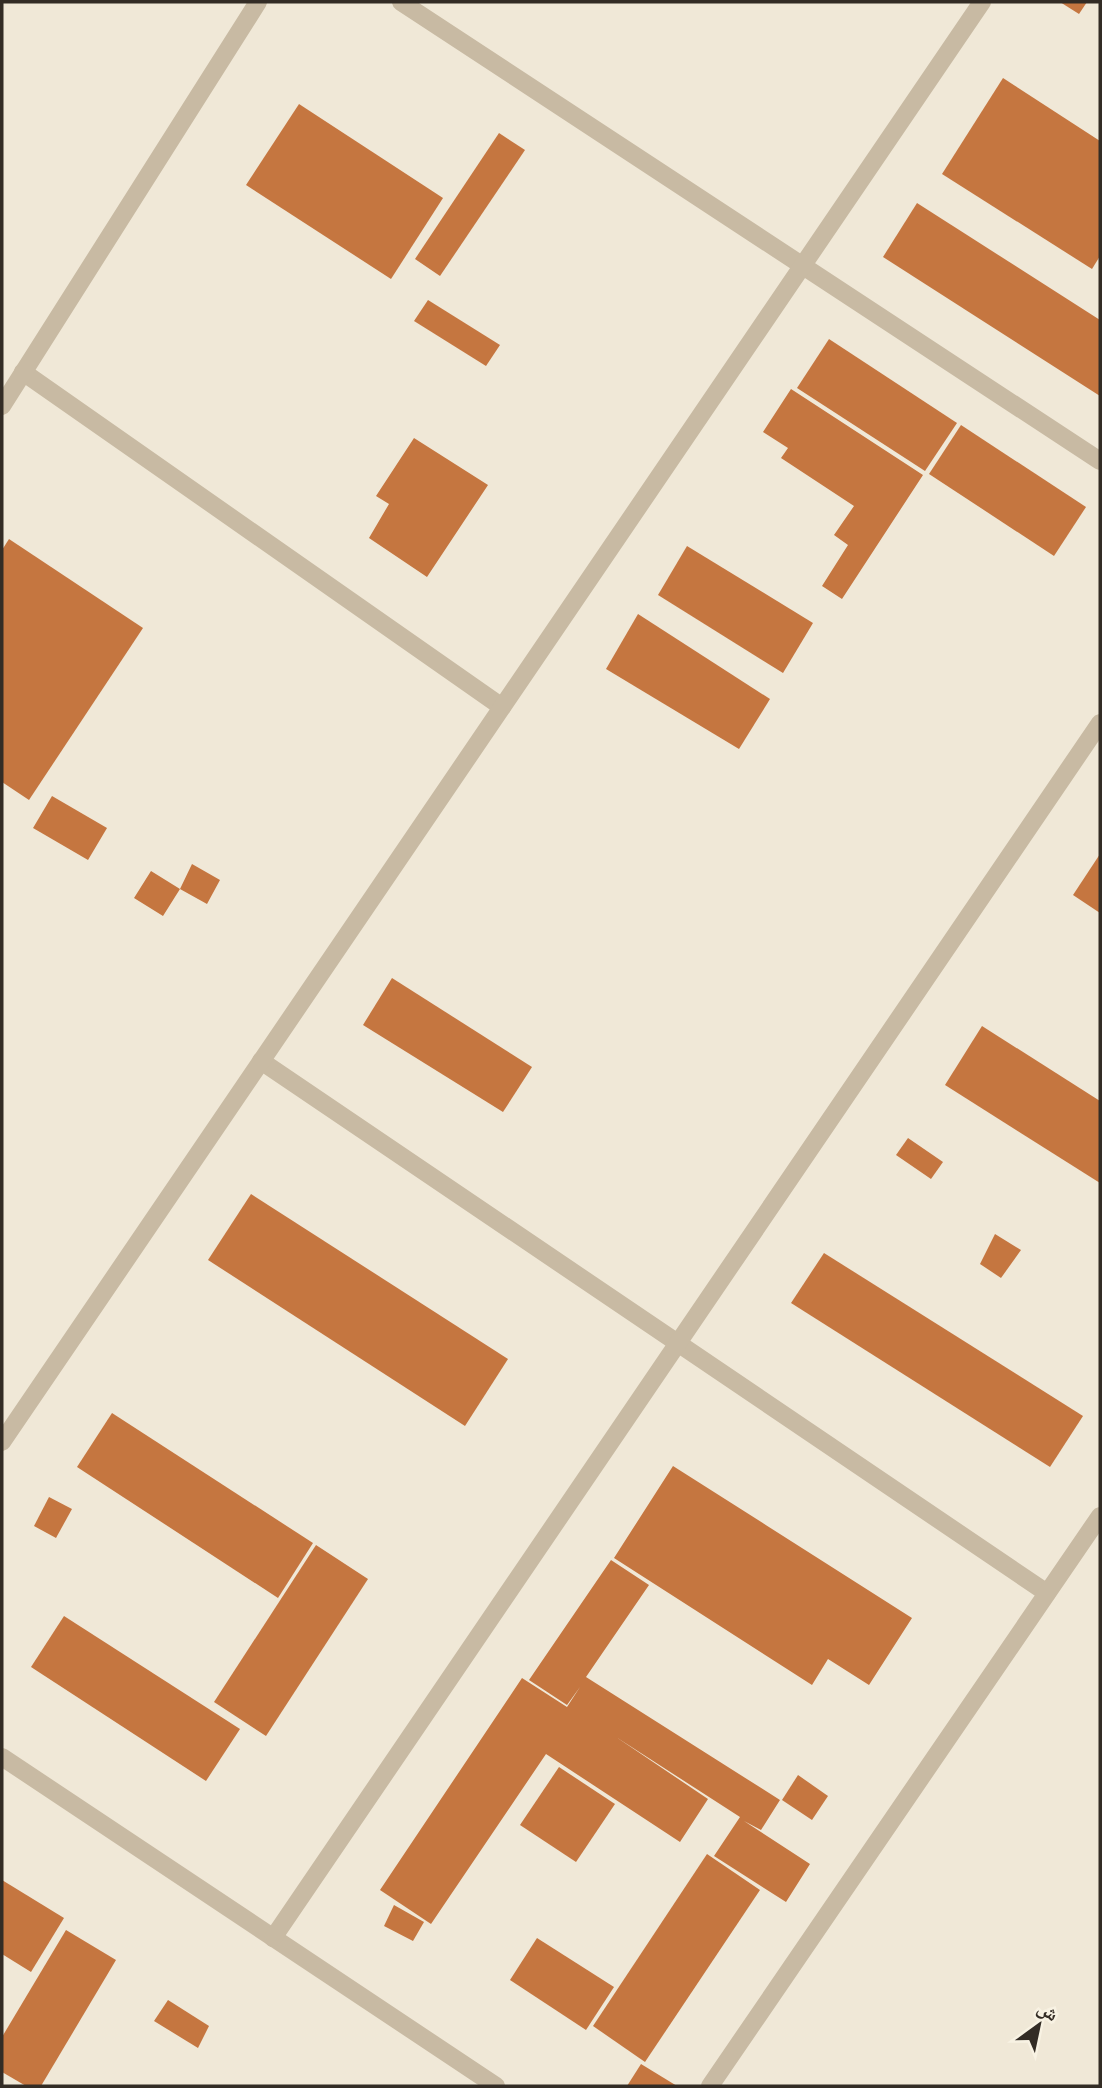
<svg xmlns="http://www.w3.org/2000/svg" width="1102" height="2088" font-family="'DM Sans','Noto Naskh Arabic',sans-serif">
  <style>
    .building { fill: #c57640 }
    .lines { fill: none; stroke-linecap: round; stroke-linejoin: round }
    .minor { stroke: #c8baa3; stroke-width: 18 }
  </style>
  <rect width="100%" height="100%" fill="#f0e8d7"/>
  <g class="building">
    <polygon points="1060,2 1087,2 1079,14"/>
    <polygon points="1003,78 1100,141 1100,256 1092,269 942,174"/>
    <polygon points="299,104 443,198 391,279 246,185"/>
    <polygon points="499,133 525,150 440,276 415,259"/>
    <polygon points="917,203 1100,320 1100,396 883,257"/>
    <polygon points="428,300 500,345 486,366 414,321"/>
    <polygon points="829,339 957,423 925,471 797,388"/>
    <polygon points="791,389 923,475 842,599 822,586 848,545 834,535 854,506 781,458 788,448 763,432"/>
    <polygon points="961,425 1086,507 1054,556 929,474"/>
    <polygon points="414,438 488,485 427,577 369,538 389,504 376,496"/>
    <polygon points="9,539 143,628 29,800 2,782 2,550"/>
    <polygon points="687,546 813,623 783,673 658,595"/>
    <polygon points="638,614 770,699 739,749 606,669"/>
    <polygon points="52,796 107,828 88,860 33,828"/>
    <polygon points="1100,854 1100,913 1073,895"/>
    <polygon points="192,864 220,880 207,904 180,889 163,916 134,898 151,871 180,889"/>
    <polygon points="392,978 532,1067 503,1112 363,1025"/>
    <polygon points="982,1026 1100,1101 1100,1183 945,1085"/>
    <polygon points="908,1138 943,1162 931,1179 896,1155"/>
    <polygon points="251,1194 508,1359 465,1426 208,1260"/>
    <polygon points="995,1234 1021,1250 1001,1278 980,1264"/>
    <polygon points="824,1253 1083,1416 1050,1467 791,1303"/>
    <polygon points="112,1413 313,1543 278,1598 77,1467"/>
    <polygon points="673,1466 912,1618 869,1685 828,1659 812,1685 614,1558"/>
    <polygon points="49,1497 72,1509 56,1538 34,1526"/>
    <polygon points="316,1545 368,1579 266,1736 214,1702"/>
    <polygon points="611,1560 649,1585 586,1677 780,1800 761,1830 744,1821 810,1864 786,1902 714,1856 740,1817 616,1737 708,1799 680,1842 546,1754 431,1924 380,1890 522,1678 567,1707 580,1687 567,1705 529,1680"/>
    <polygon points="64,1616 240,1729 206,1781 31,1667"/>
    <polygon points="559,1767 615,1804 576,1862 520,1825"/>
    <polygon points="798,1775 828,1796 812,1820 782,1800"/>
    <polygon points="707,1854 760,1890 645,2062 593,2026"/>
    <polygon points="2,1880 64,1918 31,1972 2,1954"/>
    <polygon points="394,1905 424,1922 413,1941 384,1926"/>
    <polygon points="66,1930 116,1960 41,2086 26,2086 2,2072 2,2037"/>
    <polygon points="537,1938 614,1987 586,2030 510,1980"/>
    <polygon points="168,2000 209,2026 198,2048 154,2021"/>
    <polygon points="641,2064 677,2086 627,2086"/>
  </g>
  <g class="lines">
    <g class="minor">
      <polyline points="401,2 1100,461"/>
      <polyline points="23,372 502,707"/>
      <polyline points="2,406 258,2"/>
      <polyline points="261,1061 1047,1593"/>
      <polyline points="2,1442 982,2"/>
      <polyline points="2,1757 496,2086"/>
      <polyline points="273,1938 1100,723"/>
      <polyline points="710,2086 1100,1516"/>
    </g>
  </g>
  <rect width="1102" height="2088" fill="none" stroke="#332c25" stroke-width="7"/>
  <g transform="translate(1039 2025) rotate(33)" stroke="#f8f2e3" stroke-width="5" paint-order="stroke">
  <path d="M0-5L12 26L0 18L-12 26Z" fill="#332c25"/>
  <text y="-10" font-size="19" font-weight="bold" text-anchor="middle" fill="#332c25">ش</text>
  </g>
</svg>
